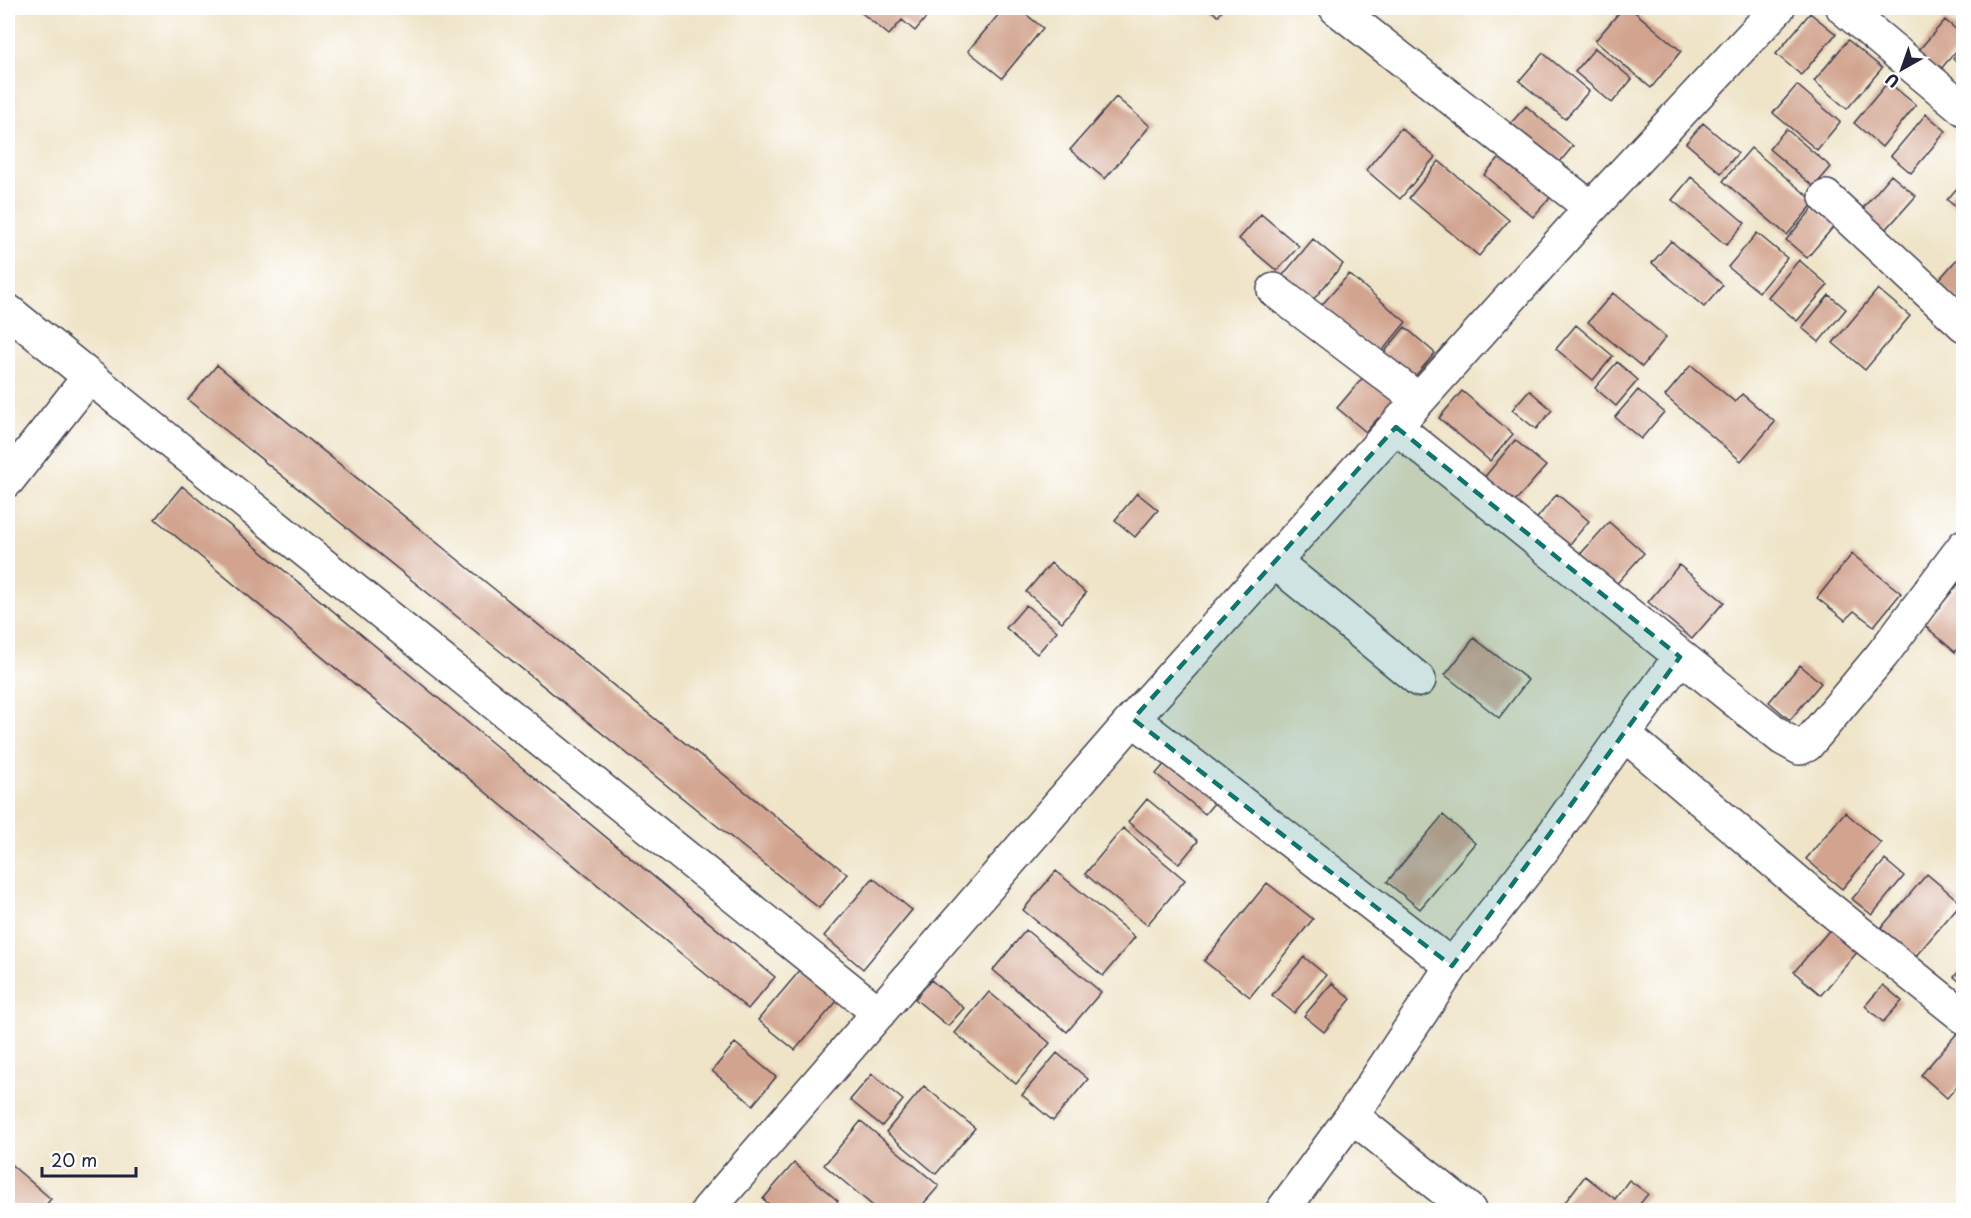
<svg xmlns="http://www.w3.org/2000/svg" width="1971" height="1218" viewBox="0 0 1971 1218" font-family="'Playpen Sans',sans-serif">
  <rect width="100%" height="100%" fill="#fff"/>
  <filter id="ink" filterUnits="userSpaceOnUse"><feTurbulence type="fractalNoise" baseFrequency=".0167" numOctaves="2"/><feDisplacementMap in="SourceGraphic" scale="12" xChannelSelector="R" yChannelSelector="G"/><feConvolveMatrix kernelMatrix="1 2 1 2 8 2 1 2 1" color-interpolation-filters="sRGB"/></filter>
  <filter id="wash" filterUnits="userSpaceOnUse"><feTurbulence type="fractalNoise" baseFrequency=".008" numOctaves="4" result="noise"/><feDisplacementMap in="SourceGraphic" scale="24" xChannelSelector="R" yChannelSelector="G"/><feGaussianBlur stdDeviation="1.35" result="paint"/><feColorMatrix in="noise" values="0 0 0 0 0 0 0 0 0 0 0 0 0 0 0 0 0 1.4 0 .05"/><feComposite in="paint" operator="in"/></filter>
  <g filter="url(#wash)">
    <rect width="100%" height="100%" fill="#efe4c8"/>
    <g id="blocks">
      <!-- building -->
      <path fill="#d2a48f" d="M860,8H934L915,31L902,20L889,35L858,10Z
        M1004,8H1018L1043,28L1002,78L968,51Z
        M1208,8H1225L1218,16Z
        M1623,8H1630L1681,51L1651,88L1595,41Z
        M1810,13L1836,34L1801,75L1776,54Z
        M1945,20L1964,36V42L1933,78L1911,59Z
        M1848,40L1882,68L1847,109L1814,81Z
        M1964,47V68L1953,59Z
        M1595,48L1632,79L1612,103L1575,72Z
        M1543,53L1589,91L1565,119L1519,81Z
        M1888,82L1916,105L1882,147L1854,123Z
        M1797,85L1840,122L1817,150L1773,113Z
        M1116,97L1150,126L1105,179L1070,150Z
        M1526,106L1573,146L1559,163L1511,123Z
        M1926,114L1946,131L1911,173L1891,156Z
        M1703,123L1738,153L1721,173L1686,143Z
        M1401,128L1435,157L1400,199L1366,170Z
        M1786,129L1831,167L1814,187L1769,149Z
        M1751,148L1815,202L1787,235L1723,181Z
        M1506,150L1555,192L1533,217L1484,175Z
        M1439,161L1509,220L1479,256L1409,198Z
        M1891,175L1916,196L1883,233L1853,220Z
        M1691,177L1745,223L1726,245L1672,200Z
        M1964,180V213L1947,200Z
        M1814,207L1835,225L1807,258L1786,240Z
        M1261,214L1299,246L1277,271L1239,239Z
        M1757,233L1787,258L1759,292L1728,267Z
        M1313,239L1343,264L1308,306L1278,281Z
        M1671,241L1723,285L1704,307L1652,263Z
        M1964,251V304L1937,282Z
        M1799,260L1828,285L1797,321L1768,297Z
        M1349,274L1406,322L1378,356L1320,307Z
        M1878,289L1910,316L1865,370L1833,343Z
        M1613,293L1666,337L1642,367L1588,322Z
        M1829,295L1846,309L1819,342L1802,328Z
        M1576,325L1613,356L1593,380L1556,349Z
        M1405,327L1435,353L1412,380L1382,355Z
        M1617,362L1638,380L1616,406L1595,388Z
        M217,365L847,874L819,908L188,400Z
        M1691,365L1735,402L1742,394L1775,422L1741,461L1665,396Z
        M1366,374L1400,403L1384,423L1378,418L1366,432L1337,408Z
        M1529,390L1552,410L1536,429L1512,410Z
        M1638,390L1664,412L1641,439L1615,417Z
        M1462,391L1513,434L1490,461L1439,418Z
        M1515,440L1546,466L1513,504L1483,479Z
        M182,486L775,977L748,1009L155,519Z
        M1137,493L1158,510L1135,537L1115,520Z
        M1557,494L1589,521L1565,550L1533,523Z
        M1609,522L1644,553L1611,590L1576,559Z
        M1852,554L1901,593L1874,626L1854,611L1845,620L1817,598Z
        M1051,563L1086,593L1062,622L1026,592Z
        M1679,565L1724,602L1692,639L1648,602Z
        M1959,583L1964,588V643L1955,652L1924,625Z
        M1026,605L1057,631L1037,654L1006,628Z
        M1474,638L1528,680L1499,718L1445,675Z
        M1800,665L1821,683L1790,720L1769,702Z
        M1172,755L1220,796L1205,814L1156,774Z
        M1147,799L1198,841L1179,864L1128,822Z
        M1845,812L1881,843L1842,889L1806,859Z
        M1443,815L1475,843L1420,909L1387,882Z
        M1123,828L1185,880L1147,925L1085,874Z
        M1885,860L1904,876L1872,915L1852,899Z
        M1056,871L1135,937L1103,976L1023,910Z
        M1927,874L1961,903L1915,957L1881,928Z
        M873,878L912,910L863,969L824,936Z
        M1267,883L1313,919L1250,997L1204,961Z
        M1832,927L1859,950L1821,995L1794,972Z
        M1026,930L1101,992L1067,1032L993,970Z
        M1304,957L1326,975L1294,1013L1272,995Z
        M807,962L843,994L795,1050L758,1020Z
        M1964,966V985L1954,977Z
        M931,980L964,1008L948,1026L915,999Z
        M1332,983L1351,999L1324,1032L1304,1016Z
        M1883,985L1902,1001L1883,1022L1865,1006Z
        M989,992L1050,1043L1016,1084L955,1033Z
        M1959,1031L1964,1036V1078L1947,1098L1921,1075Z
        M735,1043L776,1077L753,1105L712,1071Z
        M1057,1053L1088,1079L1053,1121L1022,1095Z
        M872,1074L903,1100L882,1126L850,1100Z
        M924,1086L975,1128L936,1174L886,1132Z
        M861,1121L939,1186L918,1210H878L824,1165Z
        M8,1162L51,1199L41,1210H8Z
        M794,1163L838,1201L830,1210H777L763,1199Z
        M1585,1176L1615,1199L1629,1180L1648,1194L1635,1210H1559Z"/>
    </g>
  </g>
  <g filter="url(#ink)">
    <use href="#blocks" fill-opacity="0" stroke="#413f50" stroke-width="1.5"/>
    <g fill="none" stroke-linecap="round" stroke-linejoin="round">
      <!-- minor casing -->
      <g stroke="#413f50" stroke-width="36">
        <path id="minor" d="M1336,8L1591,208
          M1843,8L1964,109
          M1826,197L1964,325
          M1274,290L1419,400
          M8,311L879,1013
          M1396,427L1782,738L1800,748L1807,745L1882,655L1964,546
          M8,480L89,377
          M1275,562L1419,680
          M1680,657L1624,734L1821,902L1964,1017
          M1133,719L1452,966
          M1352,1116L1469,1210
          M708,1210L1133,719L1591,208L1778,8
          M1283,1210L1352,1116L1452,966L1543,849L1624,734"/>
      </g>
      <!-- minor -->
      <use href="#minor" stroke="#fff" stroke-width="33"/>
    </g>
  </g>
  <!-- marked area -->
  <path fill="#0f766e" fill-opacity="0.2" stroke="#0f766e" stroke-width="4.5" stroke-dasharray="12 8" stroke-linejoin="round" d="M1396,427L1680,657L1452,966L1133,719Z"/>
  <!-- margin -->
  <rect width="1971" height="1218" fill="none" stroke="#fff" stroke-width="30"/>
  <!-- north arrow -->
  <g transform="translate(1902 69) rotate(220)" stroke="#ffffff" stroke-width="4.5" paint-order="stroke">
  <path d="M0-4.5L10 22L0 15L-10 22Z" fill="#22223b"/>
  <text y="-9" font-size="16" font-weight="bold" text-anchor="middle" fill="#22223b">U</text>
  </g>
  <!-- scale -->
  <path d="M42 1167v9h94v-9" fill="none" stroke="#22223b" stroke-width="3"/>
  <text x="51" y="1167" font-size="18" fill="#22223b" stroke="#ffffff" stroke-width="4.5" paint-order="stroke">20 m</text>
</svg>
